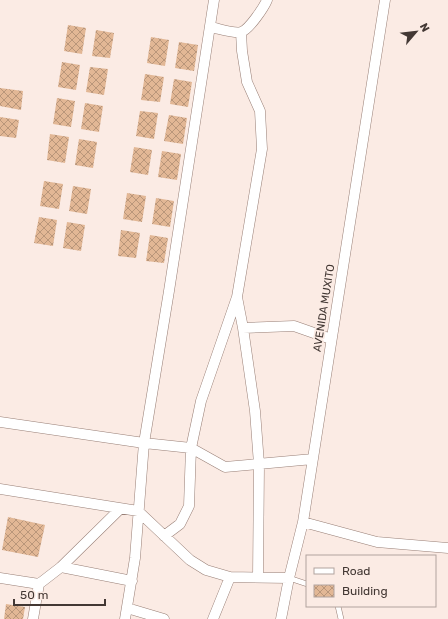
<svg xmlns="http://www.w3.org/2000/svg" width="448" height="619" viewBox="0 0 448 619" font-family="Rubik,sans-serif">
  <defs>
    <pattern id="building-cross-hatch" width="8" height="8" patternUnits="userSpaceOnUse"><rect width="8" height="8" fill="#e2b795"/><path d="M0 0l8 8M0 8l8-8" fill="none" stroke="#b9967a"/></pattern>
  </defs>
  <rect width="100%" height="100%" fill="#fbebe4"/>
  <!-- building -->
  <path fill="url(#building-cross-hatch)" d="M68,25L86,28L82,54L64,51Z
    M96,30L114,33L110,58L92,56Z
    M151,37L169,40L165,66L147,63Z
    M179,42L198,45L194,71L175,68Z
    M62,62L80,65L76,90L58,87Z
    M90,67L108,69L104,95L86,92Z
    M145,74L164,77L160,102L141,100Z
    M174,79L192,82L188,107L170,104Z
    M0,88L23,91L21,110L0,106Z
    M57,98L75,101L71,127L53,124Z
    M85,103L103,106L99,132L81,129Z
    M140,111L158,113L154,139L136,136Z
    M169,115L187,118L183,144L164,141Z
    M0,117L19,120L16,138L0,136Z
    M50,134L69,137L65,163L47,160Z
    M79,139L97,142L93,168L75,165Z
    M134,147L152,150L148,175L130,172Z
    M162,151L181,154L177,180L158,177Z
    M44,181L63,184L59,209L40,206Z
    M73,186L91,189L87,214L69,211Z
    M127,193L146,196L142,222L123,219Z
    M156,198L174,201L170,227L152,224Z
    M39,217L57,220L53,246L34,243Z
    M67,222L85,225L81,251L63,248Z
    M121,230L140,233L136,258L118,256Z
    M150,235L168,238L164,263L146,261Z
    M8,517L45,525L38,557L2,550Z
    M6,604L25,607L23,619H4Z"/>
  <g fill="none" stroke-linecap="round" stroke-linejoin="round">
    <!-- lane casing -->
    <g stroke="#987f76" stroke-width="6">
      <path id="lane" d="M289,578L307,584
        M338,606L341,619"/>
    </g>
    <!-- street casing -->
    <g stroke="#987f76" stroke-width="11">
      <path id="street" d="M210,27C217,28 234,34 241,32C249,30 264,7 267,0
        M241,32L242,51L247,82L260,111L262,149L237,297L243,328L255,411L259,464L258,577
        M243,328L294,326L331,339
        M0,422L144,443L191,448L225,467L313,459
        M0,489L138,511L190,560L206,570L230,577L289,578
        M303,522L377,542L448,548
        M164,536L180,524L189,506L191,448L201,401L237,297
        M61,567L132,581
        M0,578L39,584
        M127,608L164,619
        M33,619L39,584L61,567L120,509
        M125,619L135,558L144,443L169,291L214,0
        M213,619L230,577
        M281,619L289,578L303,522L385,0"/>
    </g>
    <!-- lane -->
    <use href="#lane" stroke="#fff" stroke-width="5"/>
    <!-- street -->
    <use href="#street" stroke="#fff" stroke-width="10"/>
  </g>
  <g text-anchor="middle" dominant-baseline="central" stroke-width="3.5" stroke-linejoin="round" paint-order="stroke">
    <!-- street labels -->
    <g font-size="11" fill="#433834" stroke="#fbebe4">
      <text transform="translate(324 308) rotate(-81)">AVENIDA MUXITO</text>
    </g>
  </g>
  <!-- legend -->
  <rect x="306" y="555" width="130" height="52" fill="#fbebe4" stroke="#b1a39e"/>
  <rect x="314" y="568" width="20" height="6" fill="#ffffff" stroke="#b1a39e"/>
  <text x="342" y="575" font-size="12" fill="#433834">Road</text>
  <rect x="314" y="585" width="20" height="12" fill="url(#building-cross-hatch)" stroke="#b1a39e"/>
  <text x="342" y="595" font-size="12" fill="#433834">Building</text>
  <!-- north arrow -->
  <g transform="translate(416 32) rotate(62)" stroke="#fbebe4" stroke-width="3" paint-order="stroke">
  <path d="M0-3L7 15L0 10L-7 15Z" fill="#433834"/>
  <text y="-6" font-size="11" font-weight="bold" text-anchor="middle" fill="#433834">N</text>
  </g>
  <!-- scale -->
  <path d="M14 599v6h91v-6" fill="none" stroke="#433834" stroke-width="2"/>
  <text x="20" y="599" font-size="12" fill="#433834" stroke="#fbebe4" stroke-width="3" paint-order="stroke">50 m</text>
</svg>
